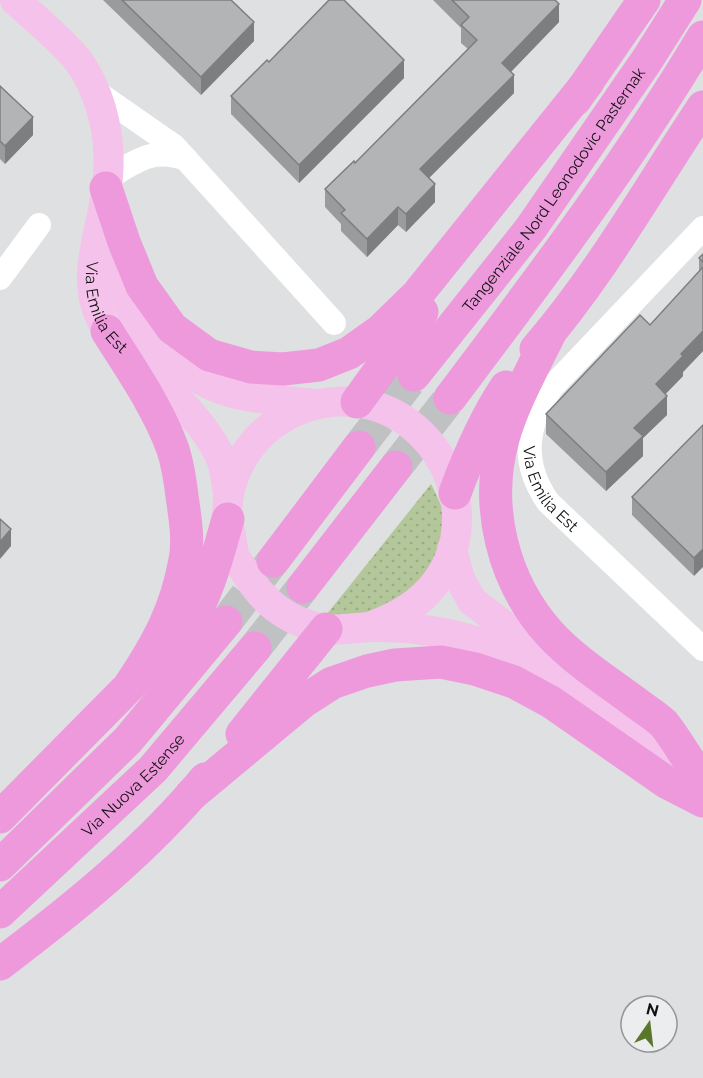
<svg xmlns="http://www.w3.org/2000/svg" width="703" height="1078" viewBox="0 0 703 1078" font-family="Raleway,sans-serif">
  <defs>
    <pattern id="grass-dots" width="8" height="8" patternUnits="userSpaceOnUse" patternTransform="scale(1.5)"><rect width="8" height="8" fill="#b3c79a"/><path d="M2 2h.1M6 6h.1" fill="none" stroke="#99aa84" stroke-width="1.8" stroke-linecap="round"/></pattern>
  </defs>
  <rect width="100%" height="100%" fill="#dee0e1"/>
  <!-- grass -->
  <path fill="url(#grass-dots)" d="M431,484C437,496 443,507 445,520C450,555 416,584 395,608L323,619Z"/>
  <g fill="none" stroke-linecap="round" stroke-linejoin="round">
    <!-- highway-tunnel -->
    <path stroke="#bfc1c2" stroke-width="33" stroke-dasharray="33 16" stroke-linecap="butt" d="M359,447L414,375
      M396,467L450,398
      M226,622L272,562
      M255,648L303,587"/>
    <!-- minor -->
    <g stroke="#fff" stroke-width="24">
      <path d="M95,91L174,146L334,323"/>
      <path d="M108,178C136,161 153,147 186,159"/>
      <path id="s1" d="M703,228L552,387C525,425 521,463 548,502L703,649"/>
      <path d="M0,278L39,225"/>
    </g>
    <!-- major -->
    <g stroke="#f4c2ea" stroke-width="30">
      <path id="s2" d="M15,0C34,18 74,50 85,71C103,102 111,140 108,176C105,229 74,279 107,330C114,342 129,352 139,362C168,390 201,418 219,454C225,466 226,481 228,494"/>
      <path d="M111,227C113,249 115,274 123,294C144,343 189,384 241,395C265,400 290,401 314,404"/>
      <path d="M452,549L460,579L472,601L690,767"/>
      <path d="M372,626C398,616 420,604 437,581C487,511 437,409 353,402C321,399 289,410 265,431C240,453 222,492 229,526C231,535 232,545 234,554C236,560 240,565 244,570C262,602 289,623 326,629C342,631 357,627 373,627C409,626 448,632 482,643C519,655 551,683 582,706"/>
    </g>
    <!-- highway -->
    <g stroke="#ed99dc" stroke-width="33">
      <path d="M575,100L644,0"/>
      <path d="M106,188L124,242L142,286L172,328L209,355L251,367L283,369L319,365L349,353L380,331L417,295L588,82"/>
      <path d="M107,331C130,368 157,406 172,447C178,463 180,480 182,496C185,517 189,540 185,560C176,610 158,643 130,685"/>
      <path d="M551,331C535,364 512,405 503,439C484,507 503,582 550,634C574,660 607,681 635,702C644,709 656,716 664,724C676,739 686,757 697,773"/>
      <path d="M536,349C600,275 649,188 703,107"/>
      <path id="s3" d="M414,375L531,228L647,60L685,0"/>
      <path d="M450,398C538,281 628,163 703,37"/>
      <path d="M357,402L422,312"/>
      <path d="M455,493C469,455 484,420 506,387"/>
      <path d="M273,561L359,447"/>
      <path d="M303,587L396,467"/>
      <path d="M242,734L326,629"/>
      <path d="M191,795L304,701L332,683L367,671L395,665L441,662L475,669L514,682L551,702L666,782L703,801"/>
      <path d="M0,817L186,629C208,595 217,557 228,519"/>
      <path d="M0,865L128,740L226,622"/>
      <path id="s4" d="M0,912L153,769L255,648"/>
      <path d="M0,964C74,908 146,850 205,779"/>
    </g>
  </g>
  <!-- wall -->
  <path fill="#9a9b9d" d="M103,0H231L254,41L201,95Z
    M433,0H555L559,22L511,72L514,93L429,178L435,202L406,232L398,225L367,257L341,231V224L325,207V189L355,163L468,49L461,43V28Z
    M269,62L404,78L299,183L231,114V96Z
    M0,86L33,135L5,164L0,159Z
    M703,254V351L683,372V376L665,394L667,415L643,438V456L606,491L546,434V414L650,325L699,271V258Z
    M703,425L694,576L632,515V497Z"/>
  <!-- shaded-wall -->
  <path fill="#7d7e7f" d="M559,4V22L502,81V63Z
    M254,22V41L201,95V77Z
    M404,60V78L299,183V165Z
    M514,75V93L420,187V169Z
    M33,117V135L5,164V146Z
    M435,184V202L406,232V214Z
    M398,207V225L367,257V239Z
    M703,331V351L683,372V376L656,404V384L681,354Z
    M667,396V415L643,438V456L606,491V472L634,428Z
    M11,529V546L0,559V542Z
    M703,549V567L694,576V558Z"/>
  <!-- building -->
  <path fill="#b3b4b6" stroke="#7d7e7f" stroke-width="1.5" d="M122,0H231L254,22L201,77Z
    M329,0H344L404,60L299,165L231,96L267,60L269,62Z
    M452,0H555L559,4L502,63L514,75L420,169L435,184L406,214L398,207L367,239L341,213L345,210L325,189L354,161L355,163L477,40L461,25L469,17Z
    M0,86L33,117L5,146L0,141Z
    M703,254V262L699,258Z
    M703,267V331L681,354L683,356L656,384L667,396L634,428L643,436L606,472L546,414L640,315L650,325Z
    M703,425V549L694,558L632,497Z
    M0,519L11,529L0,542Z"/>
  <g text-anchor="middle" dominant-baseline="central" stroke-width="4.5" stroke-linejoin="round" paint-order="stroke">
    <!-- street labels -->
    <g font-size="16" fill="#111112" stroke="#ebedee">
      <text stroke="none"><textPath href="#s3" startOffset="232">Tangenziale Nord Leonodovic Pasternak</textPath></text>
      <text stroke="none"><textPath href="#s2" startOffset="345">Via Emilia Est</textPath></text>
      <text stroke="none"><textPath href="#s1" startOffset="332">Via Emilia Est</textPath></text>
      <text stroke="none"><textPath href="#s4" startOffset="184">Via Nuova Estense</textPath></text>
    </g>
  </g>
  <!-- north arrow -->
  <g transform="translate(649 1024) rotate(14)"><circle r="28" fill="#ebedee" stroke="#949596" stroke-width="1.5"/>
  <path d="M0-4.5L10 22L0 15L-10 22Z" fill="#5a762b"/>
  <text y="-9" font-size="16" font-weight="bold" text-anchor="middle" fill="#111112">N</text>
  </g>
</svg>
